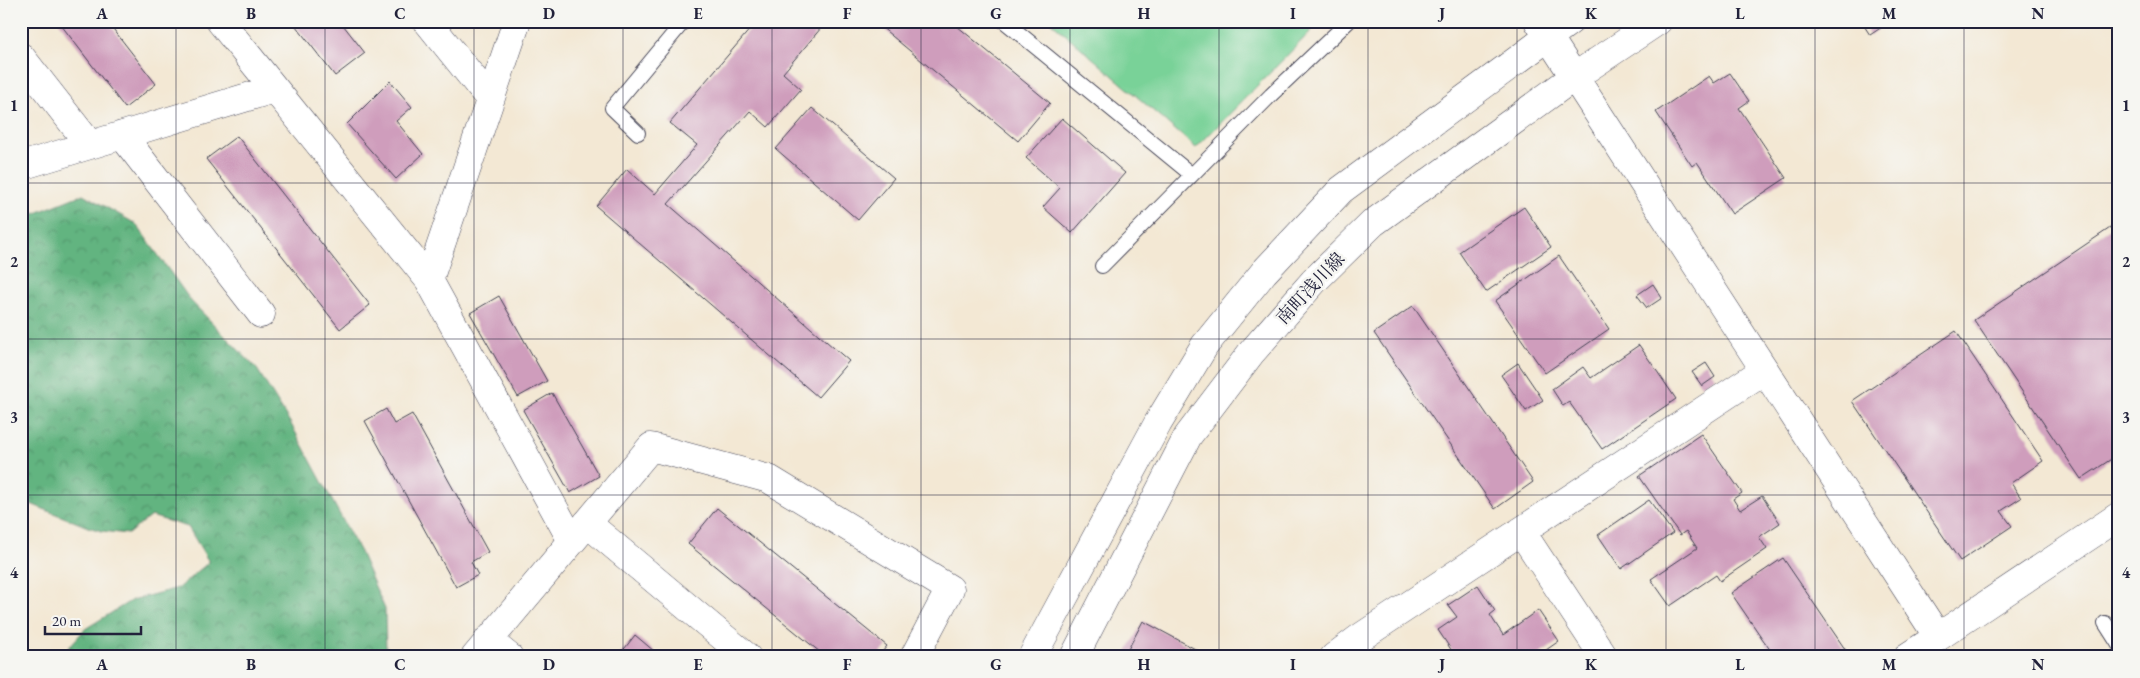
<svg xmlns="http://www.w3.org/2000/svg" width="2140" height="678" viewBox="0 0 2140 678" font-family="'EB Garamond','Noto Serif JP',serif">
  <defs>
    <pattern id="forest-crowns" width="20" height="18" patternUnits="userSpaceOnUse" patternTransform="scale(1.25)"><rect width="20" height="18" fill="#62b480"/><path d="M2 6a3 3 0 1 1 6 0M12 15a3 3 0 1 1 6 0" fill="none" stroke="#50926a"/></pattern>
  </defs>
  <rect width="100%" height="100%" fill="#f6f6f2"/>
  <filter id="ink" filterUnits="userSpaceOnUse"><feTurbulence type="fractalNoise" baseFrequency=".02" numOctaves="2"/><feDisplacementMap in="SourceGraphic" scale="10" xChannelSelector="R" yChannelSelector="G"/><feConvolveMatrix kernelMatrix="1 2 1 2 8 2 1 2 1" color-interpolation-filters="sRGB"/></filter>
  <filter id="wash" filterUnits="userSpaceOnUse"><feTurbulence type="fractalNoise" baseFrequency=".0096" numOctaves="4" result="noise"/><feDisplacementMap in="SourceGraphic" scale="20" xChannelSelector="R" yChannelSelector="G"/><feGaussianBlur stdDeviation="1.12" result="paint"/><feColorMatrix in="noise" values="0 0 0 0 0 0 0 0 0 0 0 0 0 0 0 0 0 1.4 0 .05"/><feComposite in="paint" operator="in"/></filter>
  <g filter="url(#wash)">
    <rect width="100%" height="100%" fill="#f3e8d4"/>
    <!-- forest -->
    <path fill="url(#forest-crowns)" stroke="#426b5e" d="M83,194L136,224L191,301L257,369L291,424L360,552L385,609L386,651L384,657H60L85,629L132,600L178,588L209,562L188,527L151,516L128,534L102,531L88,527L21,500V219Z"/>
    <!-- garden -->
    <path fill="#79d298" stroke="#4e7a6a" d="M1050,21H1321L1196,148Z"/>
    <g id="blocks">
      <!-- building -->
      <path fill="#cf9dbc" d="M58,21H107L156,84L125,108Z
        M292,21H340L365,53L335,76Z
        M757,21H827L783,73L801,89L768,127L750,111L668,204L849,361L818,397L596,206L627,169L655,194L697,145L670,123Z
        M874,21H951L1050,103L1018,141Z
        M1861,21H1891L1870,35Z
        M1730,73L1749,101L1739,108L1786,178L1732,214L1697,162L1692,166L1656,112L1709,76L1714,83Z
        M390,81L412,107L396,121L423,154L396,179L347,124Z
        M812,108L894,178L858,220L776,149Z
        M1062,118L1125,173L1072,233L1043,207L1060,188L1026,158Z
        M237,136L370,305L340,329L206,159Z
        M1524,207L1551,247L1486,292L1459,252Z
        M2119,222V454L2081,479L1974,320Z
        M1559,256L1609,329L1545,373L1495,301Z
        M1653,284L1662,298L1647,308L1637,295Z
        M499,296L547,381L518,397L470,313Z
        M1413,306L1533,482L1495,509L1374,333Z
        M1956,331L2043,461L2011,483L2021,498L2001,511L2012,526L1960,561L1852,401Z
        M1639,345L1676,399L1602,449L1569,402L1563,406L1552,389L1583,367L1591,378Z
        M1518,363L1543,400L1526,411L1501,375Z
        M1706,363L1715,377L1702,386L1692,372Z
        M552,393L599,476L570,493L523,410Z
        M386,409L394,424L412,414L488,552L471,562L478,575L456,587L365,421Z
        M1701,434L1742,493L1733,499L1740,510L1762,496L1780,523L1759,537L1767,549L1720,581L1716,575L1670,606L1651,579L1697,548L1686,531L1680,535L1639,476Z
        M1649,500L1673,533L1621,569L1598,535Z
        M717,508L887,646L878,657H826L688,544Z
        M1783,558L1847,652L1841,657H1775L1731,593Z
        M1478,585L1495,611L1490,615L1503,635L1538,610L1559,641L1536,657H1456L1438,630L1457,617L1448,605Z
        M1143,621L1210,657H1124Z
        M635,635L661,657H618Z"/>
    </g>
  </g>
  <g filter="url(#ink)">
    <use href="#blocks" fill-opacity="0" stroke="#414052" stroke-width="1"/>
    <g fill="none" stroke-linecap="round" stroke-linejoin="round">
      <!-- service casing -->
      <g stroke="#414052" stroke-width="16">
        <path id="service" d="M1004,21L1192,175
          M638,133L612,108L684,21
          M1102,266L1271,95L1349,21
          M2105,623L2119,645"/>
      </g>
      <!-- minor casing -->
      <g stroke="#414052" stroke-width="29">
        <path id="minor" d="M220,21L429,280
          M427,21L489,98
          M517,21L429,280L572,541
          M21,57L90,145
          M122,135L261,314
          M21,166L274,89
          M587,523L747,657
          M1521,531L1604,657
          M488,640L509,657
          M475,657L651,447L769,479L950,589L914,657
          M1334,657L1358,639L1763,371
          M1907,657L1938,637"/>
      </g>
      <!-- tertiary casing -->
      <g stroke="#414052" stroke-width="29">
        <path id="tertiary" d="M1538,21L1938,637L2119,516
          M1032,657L1158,423L1205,345L1264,272L1341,190L1570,21
          M1074,657L1188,436L1251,353L1314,281L1373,223L1574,77L1658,21"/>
      </g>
      <!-- service -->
      <use href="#service" stroke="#fff" stroke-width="14"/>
      <!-- minor -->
      <use href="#minor" stroke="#fff" stroke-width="28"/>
      <!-- tertiary -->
      <use href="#tertiary" stroke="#fff" stroke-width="28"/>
    </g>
  </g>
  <!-- grid -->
  <path fill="none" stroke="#22223b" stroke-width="1" stroke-opacity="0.55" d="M176,21V657M325,21V657M474,21V657M623,21V657M772,21V657M921,21V657M1070,21V657M1219,21V657M1368,21V657M1517,21V657M1666,21V657M1815,21V657M1964,21V657M21,183H2119M21,339H2119M21,495H2119"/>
  <g text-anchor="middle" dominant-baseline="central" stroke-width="5" stroke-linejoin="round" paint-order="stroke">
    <!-- street labels -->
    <g font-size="18" fill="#22223b" stroke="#f6f6f2">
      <text transform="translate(1310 288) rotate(-47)">南町浅川線</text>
    </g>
  </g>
  <!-- margin -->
  <rect width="2140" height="678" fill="none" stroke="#f6f6f2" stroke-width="55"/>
  <!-- scale -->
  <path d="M45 626v8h96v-8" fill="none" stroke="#22223b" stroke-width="2.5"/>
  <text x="52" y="626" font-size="15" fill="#22223b" stroke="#f6f6f2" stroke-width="4" paint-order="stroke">20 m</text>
  <rect x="28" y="28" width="2084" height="622" fill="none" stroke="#22223b" stroke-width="2"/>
  <g font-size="16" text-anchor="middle" font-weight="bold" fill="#22223b">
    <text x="102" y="19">A</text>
    <text x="251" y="19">B</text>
    <text x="400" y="19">C</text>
    <text x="549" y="19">D</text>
    <text x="698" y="19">E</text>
    <text x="847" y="19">F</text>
    <text x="996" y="19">G</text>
    <text x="1144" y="19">H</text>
    <text x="1293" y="19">I</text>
    <text x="1442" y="19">J</text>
    <text x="1591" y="19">K</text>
    <text x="1740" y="19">L</text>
    <text x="1889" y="19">M</text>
    <text x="2038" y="19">N</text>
    <text x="14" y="111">1</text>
    <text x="2126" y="111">1</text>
    <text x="14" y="267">2</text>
    <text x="2126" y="267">2</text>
    <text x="14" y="423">3</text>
    <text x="2126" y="423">3</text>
    <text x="14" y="578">4</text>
    <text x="2126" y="578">4</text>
    <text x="102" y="670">A</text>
    <text x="251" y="670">B</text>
    <text x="400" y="670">C</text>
    <text x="549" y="670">D</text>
    <text x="698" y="670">E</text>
    <text x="847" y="670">F</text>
    <text x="996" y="670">G</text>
    <text x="1144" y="670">H</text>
    <text x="1293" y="670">I</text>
    <text x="1442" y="670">J</text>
    <text x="1591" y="670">K</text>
    <text x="1740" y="670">L</text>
    <text x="1889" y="670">M</text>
    <text x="2038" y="670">N</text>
  </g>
</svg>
